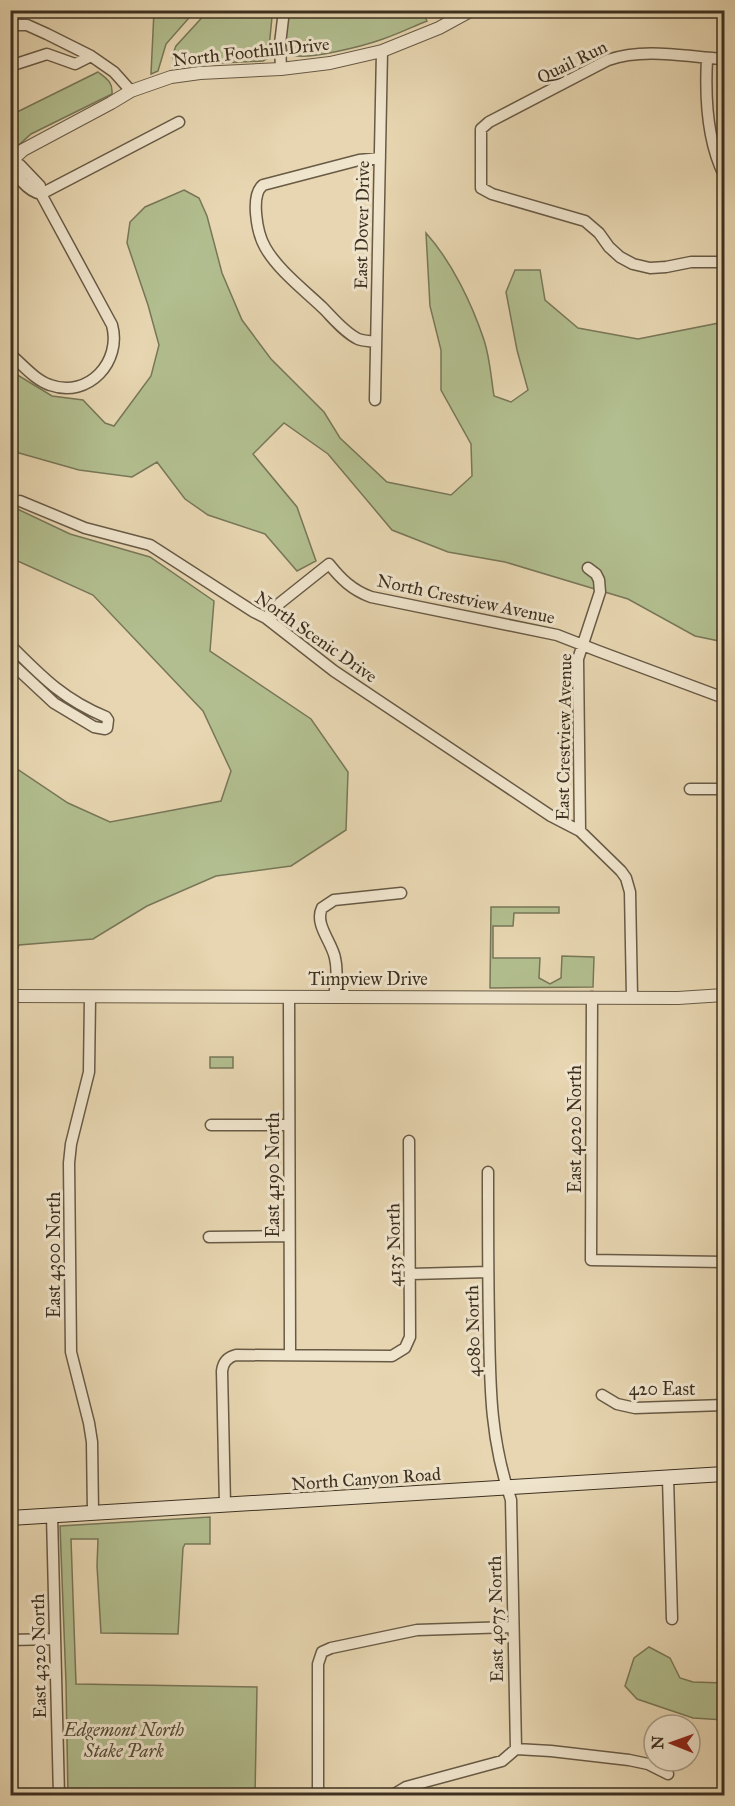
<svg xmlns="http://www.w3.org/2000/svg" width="735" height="1806" viewBox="0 0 735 1806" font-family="'IM FELL Great Primer',serif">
  <rect width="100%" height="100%" fill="#e7d6b1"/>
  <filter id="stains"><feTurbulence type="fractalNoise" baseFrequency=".00333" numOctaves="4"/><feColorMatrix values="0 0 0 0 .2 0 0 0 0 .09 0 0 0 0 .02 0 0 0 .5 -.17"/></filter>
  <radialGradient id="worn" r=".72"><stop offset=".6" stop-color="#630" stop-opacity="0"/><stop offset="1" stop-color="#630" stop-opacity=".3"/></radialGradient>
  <!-- green -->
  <path fill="#b2be8f" stroke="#787758" stroke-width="1.5" d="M154,11H195L166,44L158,71L151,74Z
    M208,11L269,12L272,17L268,58L263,61L200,64L176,67L172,56L176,46Z
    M289,11H422L427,21C412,27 398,34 383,39C369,44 296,65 288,52C281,40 287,23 289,11Z
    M98,72C107,79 113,82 112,94L31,134L11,152V115Z
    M184,190L199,198L207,216L222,273L242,320L271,359L324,412L340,438L387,482L451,495L472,476L471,444L441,390V350L430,306L426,233C452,262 472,304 484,340C490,358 491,378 494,396L511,402L528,390L517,350L506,292L515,270H540L545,300L578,328L638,339L724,322V642L695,636L628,599L505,562L448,552L392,530L328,454L284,423L253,454L297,507L316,561L297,571L265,534L208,515L185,499L157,462L132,477L79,470L12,451L11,475V382L16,374L52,396L83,400L105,423L114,426L151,376L159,345L148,305L127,243L130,222L145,207Z
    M11,506L70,534L150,557L214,601L210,651L311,719L348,772L346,830L291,866L216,876L147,906L93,939L19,945L11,967V765L68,803L110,822L221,801L231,771L203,711L93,595L11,558Z
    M491,907H559V913H514L513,926H493V958H540L539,978L550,984L561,978L562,956L594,957L593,987L490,988Z
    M210,1057H233V1068H210Z
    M210,1517V1544H185L183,1548L178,1634L101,1633L97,1566L98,1539H71L76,1684L257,1687L255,1795H68L66,1683L60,1526Z
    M649,1647L670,1658L680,1678L693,1682L724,1683V1720L693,1718L637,1699L625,1686L634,1658Z"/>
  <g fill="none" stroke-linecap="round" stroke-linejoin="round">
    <!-- minor casing -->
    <g stroke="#685a45" stroke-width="13">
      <path id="minor" d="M10,25H27L47,34L91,56L114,72L131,91
        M707,59C705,96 707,141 724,175
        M724,59C687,57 645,47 608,60L489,122L481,129V188L492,194L585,221L599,233L609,247L620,257L633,264L650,268L666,267L691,262H724
        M10,66L47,54L75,64L91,56
        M281,69L280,44L284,10
        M10,163L20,165L40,186L41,194L112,325C122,361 89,399 50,385C35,380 23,365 10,354
        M10,163C16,176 27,191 41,194
        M41,194L179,122
        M376,342C370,341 363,341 358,339C344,332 333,318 323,308C304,290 277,269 265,247C257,233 250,195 263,185L359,160L380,158
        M375,400L382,51
        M20,501L85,528L150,545L254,612L266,618L334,671L551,816L580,831L621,871L626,878L630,892L632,997
        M266,618L280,603L329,564C341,579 352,590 371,597L557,635L598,651L724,698
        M10,645C42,677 64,700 106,717L108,720L107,728L105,729L94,727L54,703L10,662
        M690,789H724
        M580,831L578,659L600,592L599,580L596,574L588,568
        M90,997L89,1072L71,1144L69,1163L71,1352L89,1423L92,1442L93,1513
        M289,997L290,1354
        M334,997C336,983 338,971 335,958C332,942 314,924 322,908L334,900L401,893
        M592,997L591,1260L724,1262
        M211,1125H289
        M488,1172C488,1222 488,1273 489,1323C490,1386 490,1439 511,1500L516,1749
        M209,1237L289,1236
        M411,1274L488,1272
        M602,1395L617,1404L635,1408L724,1405
        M668,1478L672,1619
        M225,1505L222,1371C223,1362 228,1357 236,1355L392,1356L405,1348L410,1337L409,1141
        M52,1515L59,1796
        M10,1640L55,1639
        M318,1796V1664L322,1652L331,1648L417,1630L513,1627
        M391,1796L406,1787L502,1761L516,1749L551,1751L629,1760L648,1764L668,1774"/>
    </g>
    <!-- tertiary casing -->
    <g stroke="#685a45" stroke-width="14">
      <path id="tertiary" d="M10,162L23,150L111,103L131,91L171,77L200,73L281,69L330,63L382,51L439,28L472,10
        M10,996L678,998L724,995"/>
    </g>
    <!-- secondary casing -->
    <g stroke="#3d3021" stroke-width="16">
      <path id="secondary" d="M10,1518L724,1474"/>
    </g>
    <!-- minor -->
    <use href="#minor" stroke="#efe4cc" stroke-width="10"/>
    <!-- tertiary -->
    <use href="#tertiary" stroke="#efe4cc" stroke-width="12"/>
    <!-- secondary -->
    <use href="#secondary" stroke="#efe4cc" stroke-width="14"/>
  </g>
  <g text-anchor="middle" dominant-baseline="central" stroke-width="6" stroke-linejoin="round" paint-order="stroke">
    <!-- street labels -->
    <g font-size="18" fill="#3d3021" stroke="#efe4cc">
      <text transform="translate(251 52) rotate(-6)">North Foothill Drive</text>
      <text transform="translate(572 62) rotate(-26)">Quail Run</text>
      <text transform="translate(362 225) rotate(-89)">East Dover Drive</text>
      <text transform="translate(466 599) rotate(12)">North Crestview Avenue</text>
      <text transform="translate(316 637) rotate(35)">North Scenic Drive</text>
      <text transform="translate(564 737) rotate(-89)">East Crestview Avenue</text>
      <text x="368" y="979">Timpview Drive</text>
      <text transform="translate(575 1129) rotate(-90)">East 4020 North</text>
      <text transform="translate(273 1175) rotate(-90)">East 4190 North</text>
      <text transform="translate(394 1245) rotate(-91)">4135 North</text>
      <text transform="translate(54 1255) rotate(-90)">East 4300 North</text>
      <text transform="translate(473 1331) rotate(-91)">4080 North</text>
      <text x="662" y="1389">420 East</text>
      <text transform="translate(366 1479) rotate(-4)">North Canyon Road</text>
      <text transform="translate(496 1619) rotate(-91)">East 4075 North</text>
      <text transform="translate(39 1656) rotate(-91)">East 4320 North</text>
    </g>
    <!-- park labels -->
    <g font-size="18" font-style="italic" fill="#544c37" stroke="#efe4cc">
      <text x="124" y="1730">Edgemont North<tspan x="124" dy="21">Stake Park</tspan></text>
    </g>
  </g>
  <!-- margin -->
  <rect width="735" height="1806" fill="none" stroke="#e7d6b1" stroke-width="36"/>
  <rect x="12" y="12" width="711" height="1782" fill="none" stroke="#3d3021" stroke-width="3"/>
  <rect x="18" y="18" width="699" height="1770" fill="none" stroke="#3d3021" stroke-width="1.5"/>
  <!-- north arrow -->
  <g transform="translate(672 1743) rotate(271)"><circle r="28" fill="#efe4cc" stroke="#a89c88" stroke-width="1.5"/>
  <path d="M0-4.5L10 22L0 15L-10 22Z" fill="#8f2418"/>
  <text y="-9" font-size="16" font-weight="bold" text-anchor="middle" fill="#3d3021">N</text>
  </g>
  <rect width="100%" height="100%" filter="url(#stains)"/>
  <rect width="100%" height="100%" fill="url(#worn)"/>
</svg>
